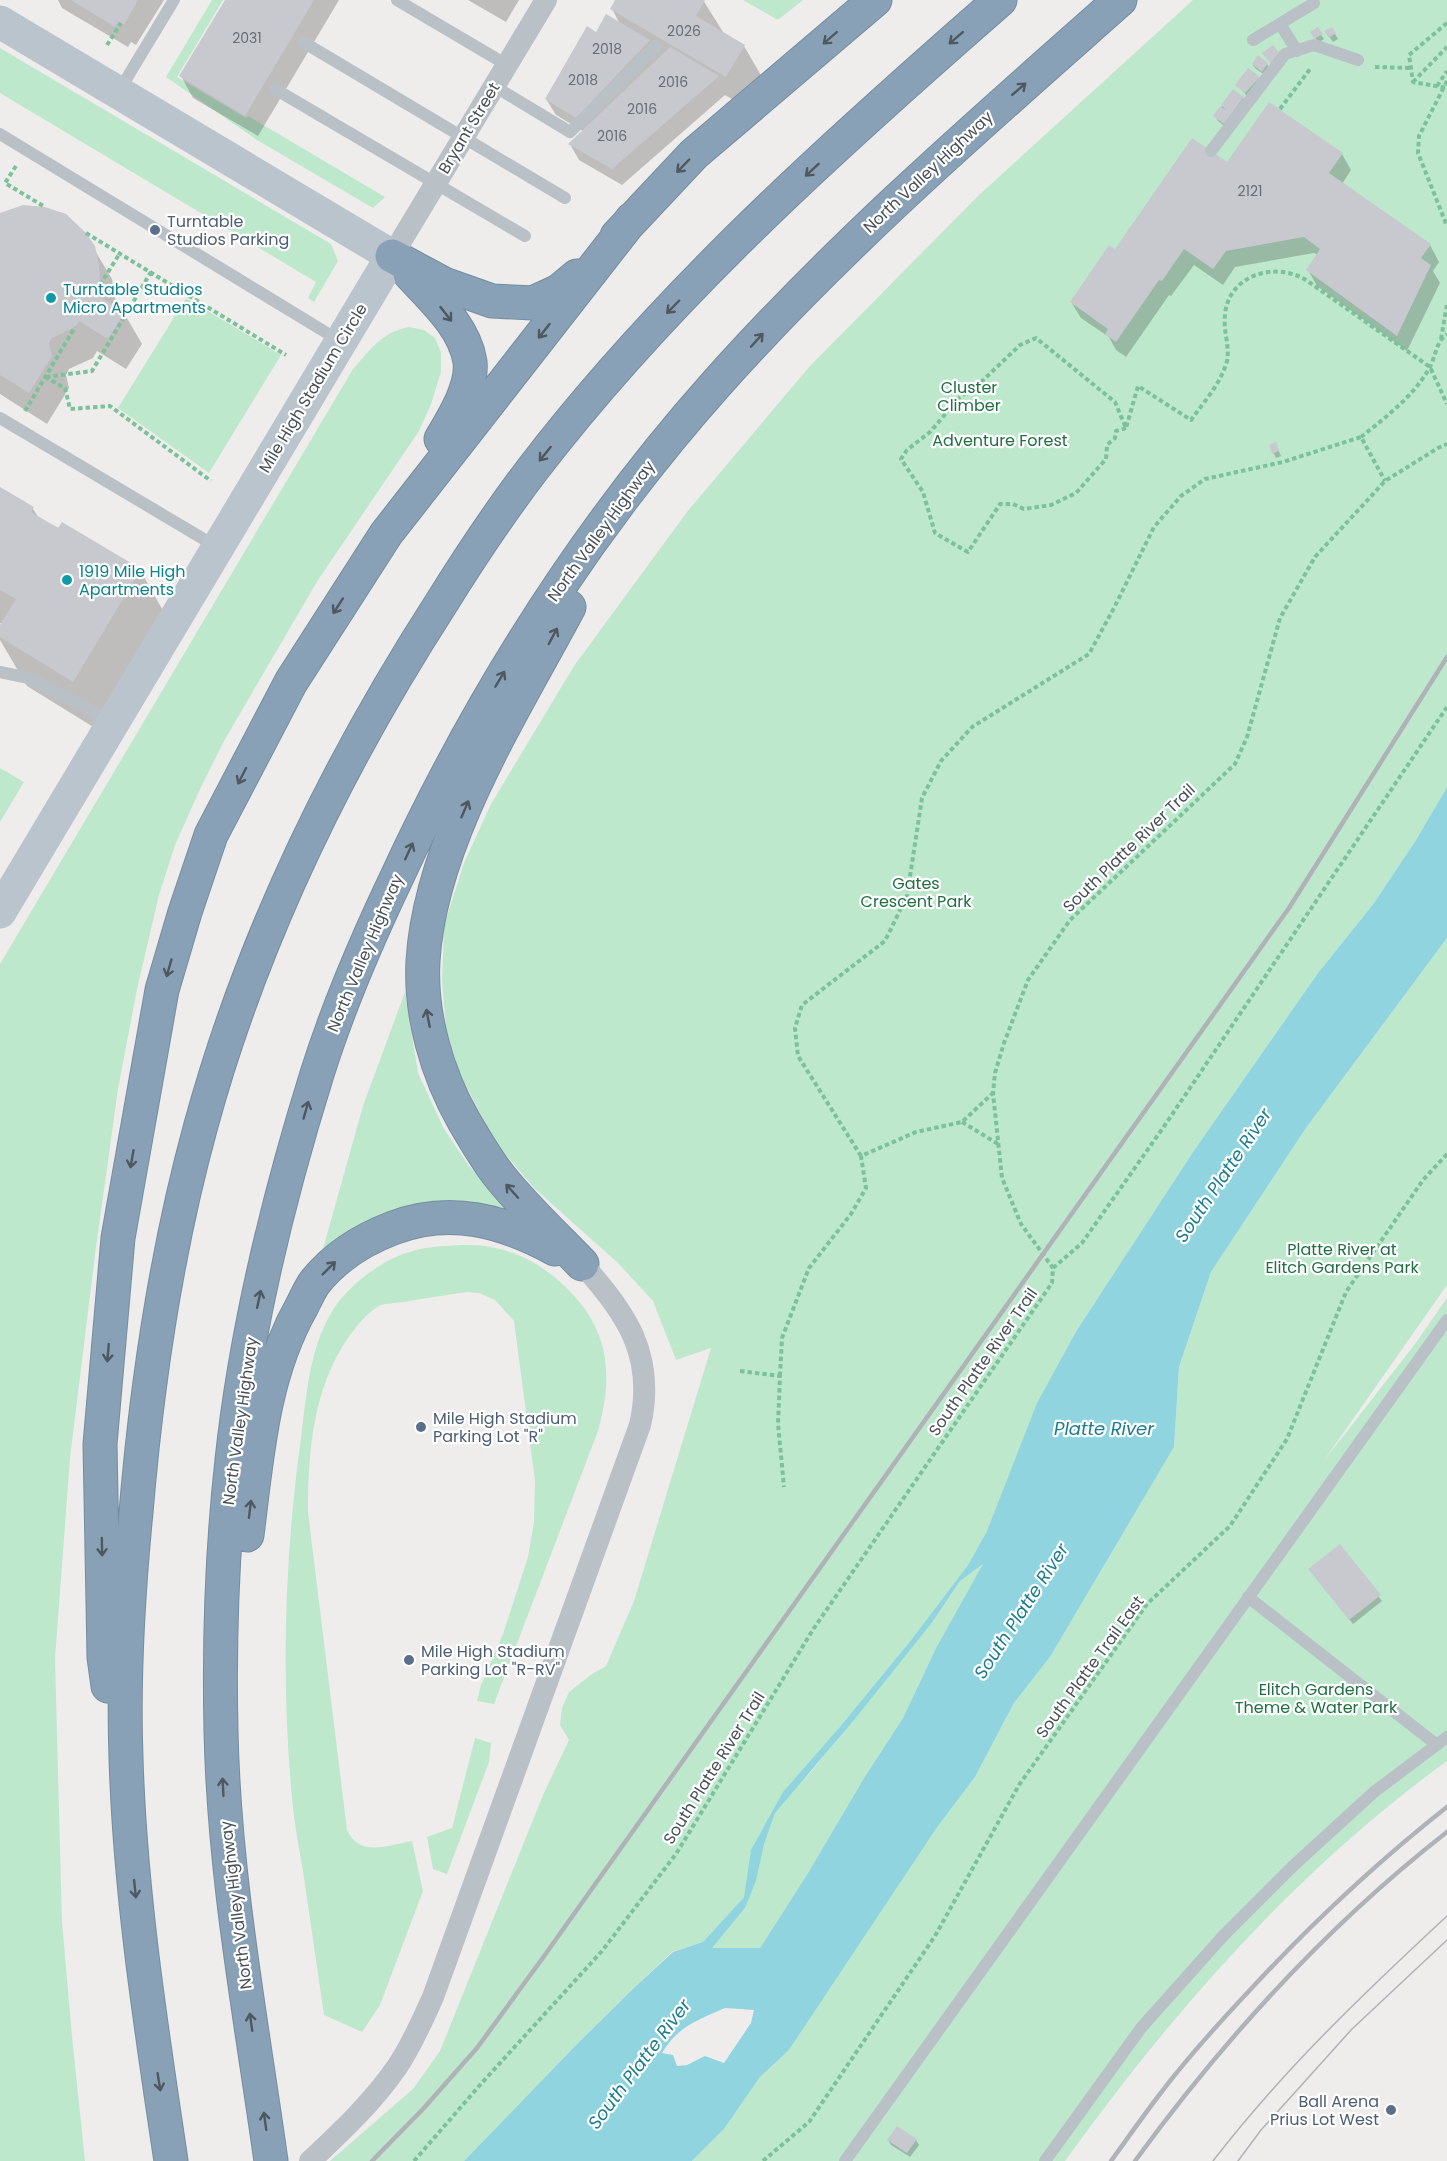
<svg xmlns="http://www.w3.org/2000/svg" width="1447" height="2161" viewBox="0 0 1447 2161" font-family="Poppins,sans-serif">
  <rect width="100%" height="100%" fill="#efecec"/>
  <!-- green -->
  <path fill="#bee8cc" d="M212,0H223L177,77L246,118L248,116L385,197L373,208L257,140L166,77Z
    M743,0H803L778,20Z
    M1193,0H1447V787L1416,840L1374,903L1318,973L1193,1152L1077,1330L987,1531L968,1565L911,1640L839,1728L805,1779L931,1624L960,1581L984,1563L936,1648L903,1718L864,1778L808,1873L760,1948H711L745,1908L744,1897L703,1942L672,1952L636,1986L578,2043L464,2161H330L413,2089L440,2051L543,1795L569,1740L560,1725L562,1708L569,1692L592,1674L606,1666L634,1601L711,1348L676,1360L653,1301L618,1263L534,1188L495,1142L459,1072L446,1028L442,981L444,926L464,863L491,804L574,666L687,512L809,367L978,196Z
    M0,48L331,244L338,261L314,302L308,298L316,282L0,93Z
    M186,298L281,355L209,473L118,408Z
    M409,327L424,330L435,338L441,352V372L431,404L419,431L318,580L224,741L201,787L175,845L159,895L137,989L118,1089L96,1247L70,1458L55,1659L62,1922L72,2036L85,2161H0V964L353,369C371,349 382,332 409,327Z
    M0,768L24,782L0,822Z
    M1447,938V1285L1323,1462L1415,1344L1447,1298V1761C1297,1870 1173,2011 1065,2161H692L724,2129L760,2077L789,2050L938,1826L975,1777L1014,1703L1050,1657L1174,1447L1179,1367L1211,1272L1306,1128Z
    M405,992L418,1073L444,1129L469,1166L496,1193L535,1225L485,1209L319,1263L363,1106Z
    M463,1245C472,1245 481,1245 490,1247C516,1251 540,1264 559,1281C608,1324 615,1370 598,1431L494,1704L477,1701L481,1685L503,1634L528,1557L534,1522L535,1481L514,1321L495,1300L479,1293L467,1292C446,1295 425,1298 404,1302C397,1303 388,1303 381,1305C372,1309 363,1319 357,1326C314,1378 308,1447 308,1512L347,1830C360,1858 388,1845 412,1841L423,1891L380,2005L362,2032L324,2015C317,1967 310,1919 303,1871C298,1843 293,1815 291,1786C281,1670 285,1554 301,1438C307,1391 310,1340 339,1301C356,1280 387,1257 413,1251C429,1246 446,1246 463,1245Z
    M475,1738L491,1743L489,1762L447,1874L433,1869L427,1837L452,1828Z"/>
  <!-- water -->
  <path fill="#90d4e0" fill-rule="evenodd" d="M1447,787V938L1306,1128L1211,1272L1179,1367L1174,1447L1050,1657L1014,1703L975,1777L938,1826L789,2050L760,2077L724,2129L692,2161H464L578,2043L636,1986L673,1952L703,1942L744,1897L751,1850L783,1792L839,1728L911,1640L968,1565L987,1531L1037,1403L1077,1330L1193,1152L1318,973L1374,903L1416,840ZM983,1564L936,1648L903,1718L864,1778L808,1873L760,1948H712L745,1908L756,1881L764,1844L775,1813L854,1720L931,1624L960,1581ZM725,2008L754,2010L751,2023L724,2063L705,2056L687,2065L677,2066L673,2055L662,2053C678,2026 698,2020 725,2008Z"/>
  <!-- shadow -->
  <path fill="#0003" d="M58,0H164L136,45L131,42L128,47L62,8Z
    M226,0H339L258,136L193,98L181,76Z
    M468,0H519L506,22Z
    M617,0H703L723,32L744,46L762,77L745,107L725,95L622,185L579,160L570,144L583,131L556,115L546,99L596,34L620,24L612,9Z
    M1317,29L1324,39L1318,43L1312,32Z
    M1332,29L1338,39L1333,42L1326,32Z
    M1267,64L1270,69L1265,75L1256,69L1253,65Z
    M1249,70L1259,78L1248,97L1237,85Z
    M1233,91L1243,98L1246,103L1227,128L1218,121L1215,116Z
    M1342,154L1351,170L1342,184L1430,245L1439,262L1433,271L1440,283L1407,351L1317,286L1308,270L1318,255L1314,253L1235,267L1223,285L1194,265L1171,296L1169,295L1126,357L1116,350L1109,337L1081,318L1071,302L1116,251L1227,164Z
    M0,215L85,234L112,279L117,309L124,313L142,344L126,369L97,351L93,358L69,369L66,375L69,388L47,424L0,394Z
    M1270,446L1278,449L1281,456L1276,458Z
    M0,488L33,509L39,518L140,570L170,623L103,733L27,686L0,640V628L2,624L0,623Z
    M1339,1546L1382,1601L1353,1624L1313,1574Z
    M888,2140H916L919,2145L910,2157L891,2145Z"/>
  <!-- building -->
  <path fill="#c7c9ce" d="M71,0H138L124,25L118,21L115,27Z
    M225,0H314L245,116L179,76Z
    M615,0H705L696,16L745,45L726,77L610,9Z
    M606,14L650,40L576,118L545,99L587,26L596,32Z
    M1318,27L1323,34L1314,39L1310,32Z
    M1332,27L1336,33L1329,38L1324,31Z
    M1273,45L1281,55L1270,63L1262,53Z
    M670,47L719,76L612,169L568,144Z
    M1258,55L1268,63L1262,72L1252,64Z
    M1248,68L1260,77L1245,93L1235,85Z
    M1233,89L1244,97L1224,124L1213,116L1220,106L1227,111L1221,105Z
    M1269,102L1343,153L1329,173L1431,244L1421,258L1431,265L1397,336L1306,270L1320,249L1304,237L1226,251L1213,269L1184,249L1162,281L1159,280L1116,342L1105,334L1108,329L1070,302L1109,245L1115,249L1192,138L1227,162Z
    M23,205L45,207L66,214L86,233L95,246L99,265L100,285L95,294L125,312L108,339L79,321L75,327L52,338L49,343L52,356L29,393L0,375V213Z
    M1276,442L1279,451L1272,454L1269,445Z
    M0,487L34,507L31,512L58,528L62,522L141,569L73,682L0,637V625L16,599L0,590Z
    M1340,1544L1381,1595L1349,1620L1308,1569Z
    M897,2126L917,2139L907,2153L887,2140Z"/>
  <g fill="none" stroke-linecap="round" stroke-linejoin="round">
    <!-- highway casing -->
    <g stroke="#748da1" stroke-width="35">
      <path id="highway" d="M617,236L694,154L875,0
        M392,256L444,284L492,301L533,303L559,291L577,276
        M410,274C432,298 465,327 470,362C473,387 453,419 441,439
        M569,607C513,712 430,841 423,961C420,1015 437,1074 464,1121C475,1140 487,1161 501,1178C526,1209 555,1236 582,1264
        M247,1535C257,1457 262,1376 302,1306C306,1298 310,1289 315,1282C335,1257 364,1239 393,1228C451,1206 503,1221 555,1249
        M108,1686L104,1657L100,1444L118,1238L162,990L185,912L211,835L291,682L386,534L632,219
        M171,2161C151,2027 130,1893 126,1758C123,1676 128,1594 136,1512C147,1381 166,1252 201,1125C252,939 338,763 442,602C470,557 500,512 532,470C665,296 836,143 1000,0
        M271,2161C251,2018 224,1876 221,1731C219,1641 222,1550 232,1460C246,1329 278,1199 317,1074C338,1007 366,942 396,879C479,699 585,531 717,383C841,244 981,123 1120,0"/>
    </g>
    <!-- path -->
    <path stroke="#7bc29b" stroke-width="4" stroke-dasharray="4.5 3" stroke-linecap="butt" d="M1447,23L1409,55L1413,82L1447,88
      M107,45L121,23
      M1375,67L1411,68
      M1447,81L1419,136L1418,153L1447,226
      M1413,82L1447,47
      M1437,86L1447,71
      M1280,109L1310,69
      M16,166L5,183L45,207
      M86,233L286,355
      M100,285L120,253
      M1441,339L1447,304
      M45,377L65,388L70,409L110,406L211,481
      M46,377L92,371L151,272
      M25,411L75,327
      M1126,428L1116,431L1115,438L1107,445L1106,459L1076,493L1051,505L1024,509L1013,504H1000L968,552L935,533L923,492L901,459L907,450L930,432L959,398L979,384L1020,345L1036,338L1115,402L1126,428L1138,386L1191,420C1204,402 1221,383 1227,361C1230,347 1223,330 1225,315C1228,275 1275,261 1306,280L1430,367L1447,404
      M1361,437C1386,417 1414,396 1430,367C1436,355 1436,342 1447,334
      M962,1122L998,1144
      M861,1156L798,1056L795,1028L802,1005L885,941L907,896L922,798L941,761L972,727L1089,654L1115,606L1154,527L1181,496L1205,479L1283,462L1361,437L1385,481
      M1053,1268L1082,1243L1165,1125L1447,707
      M740,1371L780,1376L778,1424L784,1487
      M780,1376L782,1338L809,1268L851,1214L866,1188L861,1156L916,1132L962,1122L993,1093
      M414,2161L480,2085L602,1951L676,1854L814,1628L1052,1283L1053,1268L1021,1224L1002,1178L993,1093L995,1073L1004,1043L1028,980L1070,920L1235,764L1247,737L1280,618L1315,557L1385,481L1438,448L1447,444
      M763,2161L809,2122L935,1936L1019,1785L1147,1604L1230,1526L1287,1439L1346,1292L1423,1180L1447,1154"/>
    <!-- lane -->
    <path stroke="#b9c1c7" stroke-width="12" d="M397,0L507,65
      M1280,24L1297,51
      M1253,40L1314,3
      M303,42L565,198
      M494,86L570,132L656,46
      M275,89L525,236
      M119,91L174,0
      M0,134L340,341
      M1211,151L1285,54L1314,45L1358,60
      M0,418L217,547
      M0,672L29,678L79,703L112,724
      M1248,1597L1437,1745
      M845,2161L1447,1320
      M1045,2161L1141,2028L1224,1935L1293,1866L1374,1792L1447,1737"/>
    <!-- street -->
    <path stroke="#b9c1c7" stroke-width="22" d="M392,256L546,0
      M310,2161C341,2132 373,2102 397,2067C412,2045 422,2021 433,1997L640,1425C656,1356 626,1312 582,1264"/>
    <!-- secondary -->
    <path stroke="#bac4cc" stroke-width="33" d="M0,22L392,256L0,912"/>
    <!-- highway -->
    <use href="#highway" stroke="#89a1b6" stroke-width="33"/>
    <!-- tram -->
    <path stroke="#afb2b6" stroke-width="1.5" d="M1213,2161C1283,2070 1364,1993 1447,1916
      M1238,2161L1261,2130L1352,2029L1447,1940"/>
    <!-- rail -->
    <path stroke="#afb2b6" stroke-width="4.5" d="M372,2161L423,2109L477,2048L542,1959L1289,908L1447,657
      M1111,2161C1127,2139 1143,2116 1160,2094C1187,2058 1218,2024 1249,1991C1311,1924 1376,1863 1447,1807
      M1135,2161C1224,2039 1328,1925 1447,1832"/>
  </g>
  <!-- one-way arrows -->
  <defs><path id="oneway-shaft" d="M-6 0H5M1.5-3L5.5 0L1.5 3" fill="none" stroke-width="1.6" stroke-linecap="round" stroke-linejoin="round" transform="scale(1.5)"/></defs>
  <g stroke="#4e5860">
    <use href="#oneway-shaft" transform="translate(830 38) rotate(139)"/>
    <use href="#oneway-shaft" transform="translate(956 38) rotate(139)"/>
    <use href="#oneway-shaft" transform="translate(1019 89) rotate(-41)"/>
    <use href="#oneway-shaft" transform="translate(683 166) rotate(134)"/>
    <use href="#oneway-shaft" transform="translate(812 170) rotate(137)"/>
    <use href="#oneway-shaft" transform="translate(673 307) rotate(134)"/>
    <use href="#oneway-shaft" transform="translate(446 314) rotate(52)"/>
    <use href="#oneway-shaft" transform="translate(544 331) rotate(128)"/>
    <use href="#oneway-shaft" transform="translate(757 340) rotate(-48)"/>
    <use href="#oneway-shaft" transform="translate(545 454) rotate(129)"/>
    <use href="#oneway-shaft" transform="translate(338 606) rotate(123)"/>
    <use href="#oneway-shaft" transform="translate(553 636) rotate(-62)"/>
    <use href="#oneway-shaft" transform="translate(500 679) rotate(-59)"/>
    <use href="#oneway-shaft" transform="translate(242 776) rotate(117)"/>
    <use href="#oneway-shaft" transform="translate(465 809) rotate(-67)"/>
    <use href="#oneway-shaft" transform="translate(409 851) rotate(-65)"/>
    <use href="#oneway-shaft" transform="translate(169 968) rotate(106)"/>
    <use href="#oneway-shaft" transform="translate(428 1018) rotate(-101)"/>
    <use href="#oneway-shaft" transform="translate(306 1110) rotate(-74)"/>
    <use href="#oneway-shaft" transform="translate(132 1159) rotate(100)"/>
    <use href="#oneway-shaft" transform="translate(512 1191) rotate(-132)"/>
    <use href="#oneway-shaft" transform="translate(329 1268) rotate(-45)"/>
    <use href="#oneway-shaft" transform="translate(259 1299) rotate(-78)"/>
    <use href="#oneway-shaft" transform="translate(108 1353) rotate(95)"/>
    <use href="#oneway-shaft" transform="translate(250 1509) rotate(-83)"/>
    <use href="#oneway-shaft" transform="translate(102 1547) rotate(89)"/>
    <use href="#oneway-shaft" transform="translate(223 1787) rotate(-93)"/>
    <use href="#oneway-shaft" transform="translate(135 1889) rotate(84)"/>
    <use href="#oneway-shaft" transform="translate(251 2022) rotate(-98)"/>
    <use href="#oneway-shaft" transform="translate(159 2082) rotate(81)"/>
    <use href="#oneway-shaft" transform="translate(265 2121) rotate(-98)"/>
  </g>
  <!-- markers -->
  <g fill="#5c6f8a" stroke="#fff" stroke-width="2">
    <circle cx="155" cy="230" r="6"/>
    <circle cx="421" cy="1427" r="6"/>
    <circle cx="409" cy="1660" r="6"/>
    <circle cx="1391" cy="2110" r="6"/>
  </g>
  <g fill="#0f9aa8" stroke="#fff" stroke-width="2">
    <circle cx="51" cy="298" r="6"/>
    <circle cx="67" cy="580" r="6"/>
  </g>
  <g text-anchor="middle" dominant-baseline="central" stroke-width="4.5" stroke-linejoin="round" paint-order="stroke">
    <!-- number labels -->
    <g font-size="14" fill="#676e75">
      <text x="684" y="31">2026</text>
      <text x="247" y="38">2031</text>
      <text x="607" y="49">2018</text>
      <text x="583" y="80">2018</text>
      <text x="673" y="82">2016</text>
      <text x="642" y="109">2016</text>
      <text x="612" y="136">2016</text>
      <text x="1250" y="191">2121</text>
    </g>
    <!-- street labels -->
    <g font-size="16" fill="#475057" stroke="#fff">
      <text transform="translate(469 128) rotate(-59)">Bryant Street</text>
      <text transform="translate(928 172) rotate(-43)">North Valley Highway</text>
      <text transform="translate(313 388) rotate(-59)">Mile High Stadium Circle</text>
      <text transform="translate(601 531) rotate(-54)">North Valley Highway</text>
      <text transform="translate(1129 848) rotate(-44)">South Platte River Trail</text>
      <text transform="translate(365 953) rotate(-67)">North Valley Highway</text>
      <text transform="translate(983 1362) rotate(-55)">South Platte River Trail</text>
      <text transform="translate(240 1421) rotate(-82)">North Valley Highway</text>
      <text transform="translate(1090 1667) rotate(-54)">South Platte Trail East</text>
      <text transform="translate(714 1768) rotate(-58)">South Platte River Trail</text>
      <text transform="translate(236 1905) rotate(-97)">North Valley Highway</text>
    </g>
    <!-- service labels -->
    <g font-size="16" fill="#4e5e75" stroke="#fff" text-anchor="start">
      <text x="167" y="221">Turntable<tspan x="167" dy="18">Studios Parking</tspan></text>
      <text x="433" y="1418">Mile High Stadium<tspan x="433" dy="18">Parking Lot "R"</tspan></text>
      <text x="421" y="1651">Mile High Stadium<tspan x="421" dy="18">Parking Lot "R-RV"</tspan></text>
      <text x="1379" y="2101" text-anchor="end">Ball Arena<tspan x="1379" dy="18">Prius Lot West</tspan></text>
    </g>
    <!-- culture labels -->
    <g font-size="16" fill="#0d838f" stroke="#fff" text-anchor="start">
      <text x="63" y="289">Turntable Studios<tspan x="63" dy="18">Micro Apartments</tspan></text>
      <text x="79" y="571">1919 Mile High<tspan x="79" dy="18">Apartments</tspan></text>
    </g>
    <!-- park labels -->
    <g font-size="16" fill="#216f43" stroke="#fff">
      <text x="969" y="387">Cluster<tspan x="969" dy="18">Climber</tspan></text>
      <text x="1000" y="440">Adventure Forest</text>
      <text x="916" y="883">Gates<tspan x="916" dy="18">Crescent Park</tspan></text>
      <text x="1342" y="1249">Platte River at<tspan x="1342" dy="18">Elitch Gardens Park</tspan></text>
      <text x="1316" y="1689">Elitch Gardens<tspan x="1316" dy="18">Theme &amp; Water Park</tspan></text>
    </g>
    <!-- water labels -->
    <g font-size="18" font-style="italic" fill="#1b7d8e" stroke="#fff">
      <text transform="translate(1223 1175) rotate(-56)">South Platte River</text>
      <text x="1104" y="1428">Platte River</text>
      <text transform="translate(1021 1611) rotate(-57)">South Platte River</text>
      <text transform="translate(639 2064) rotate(-53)">South Platte River</text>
    </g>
  </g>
</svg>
